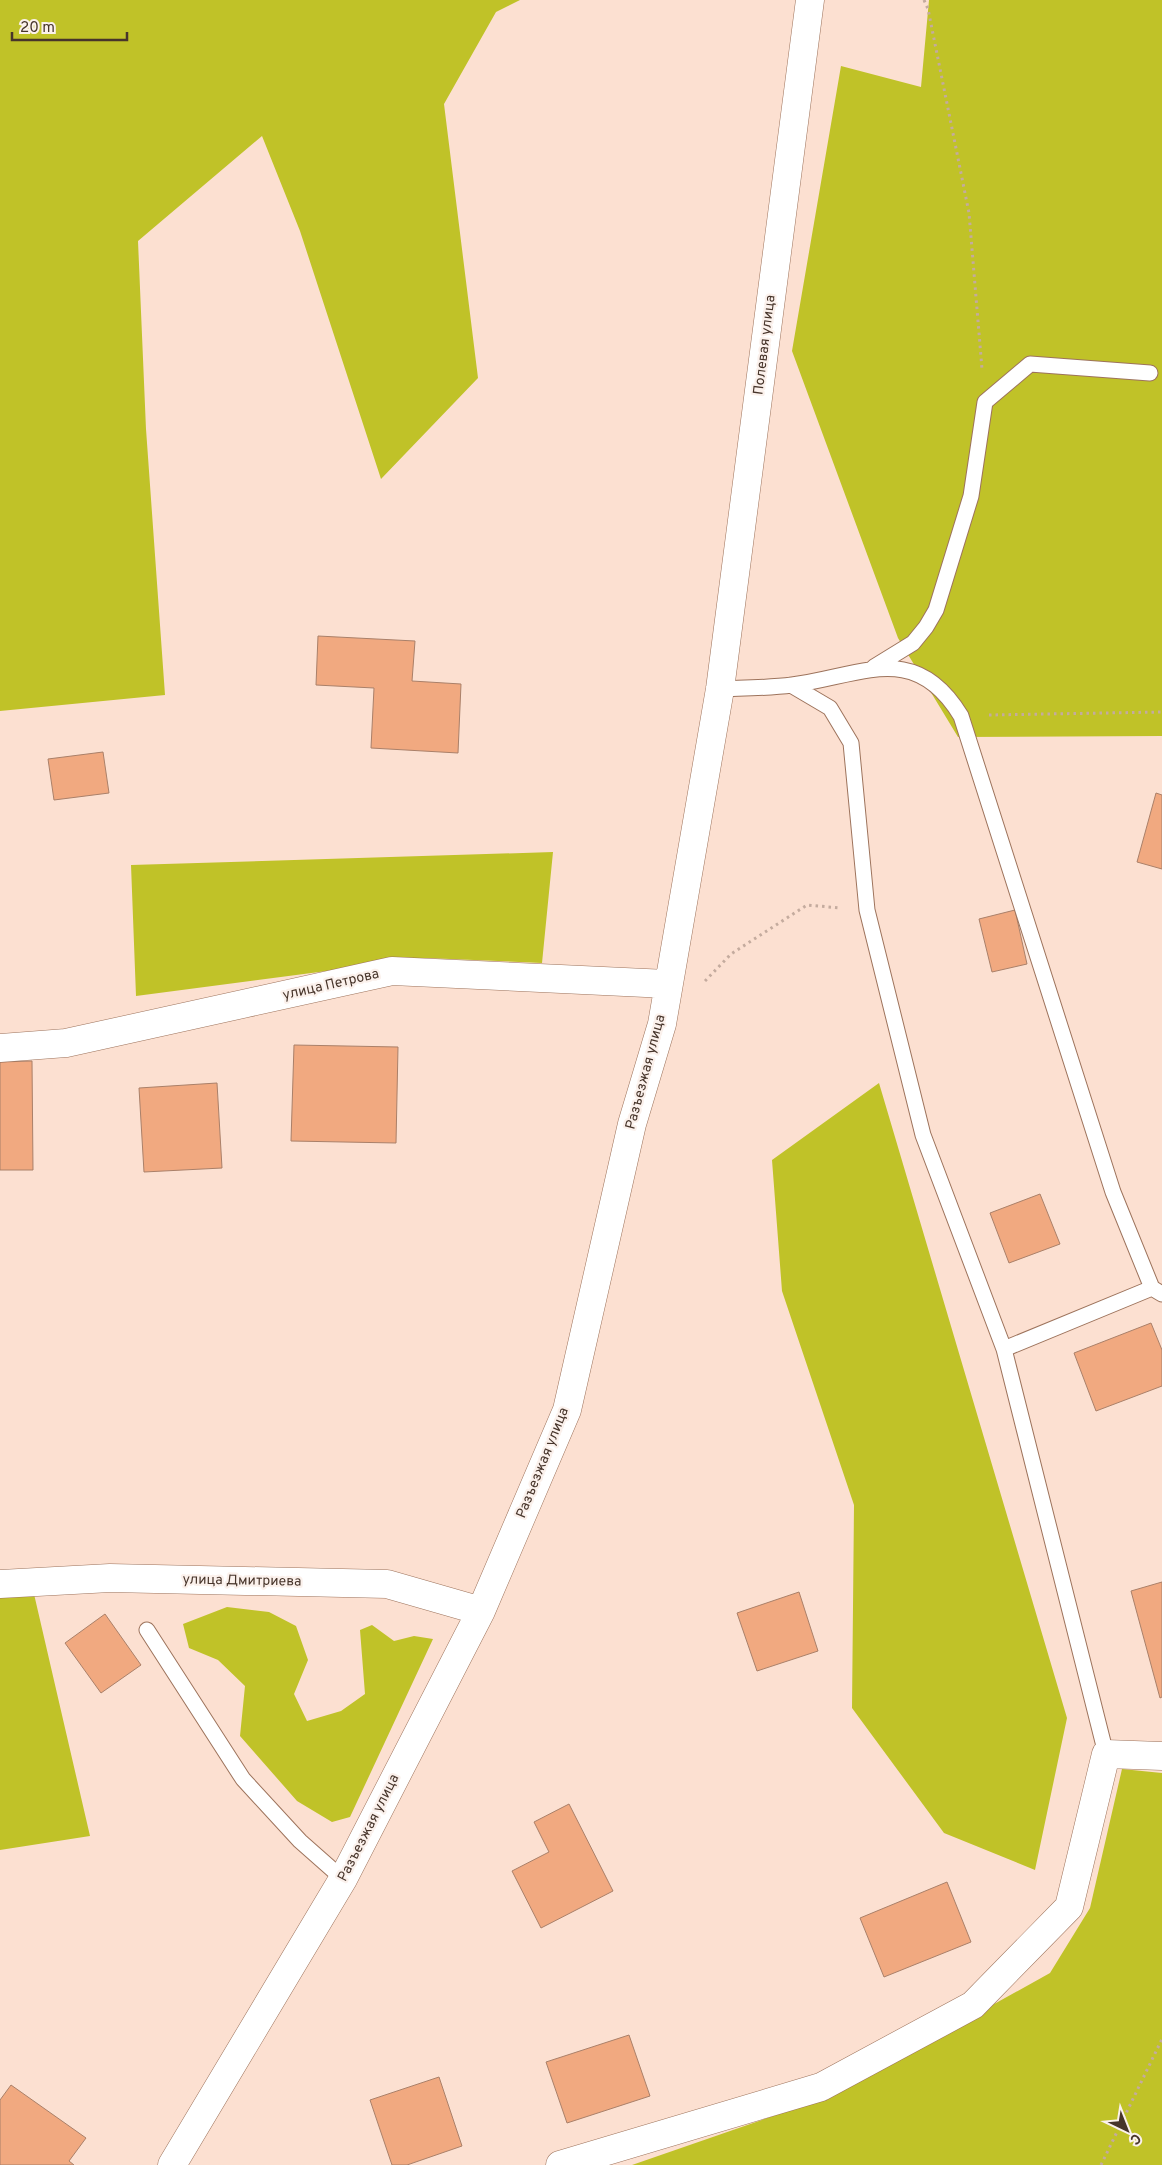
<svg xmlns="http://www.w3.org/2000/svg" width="1162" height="2165" viewBox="0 0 1162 2165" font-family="Overpass,sans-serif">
  <rect width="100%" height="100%" fill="#fce0d1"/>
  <!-- green -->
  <path fill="#c0c228" d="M0,0H520L496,12L444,104L478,378L381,479L300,231L262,136L138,241L146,429L165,695L0,711Z
    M929,0H1162V736L958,737L898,638L792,351L841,66L921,87Z
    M553,852L542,963L426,958L136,996L131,865Z
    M879,1083L1067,1718L1035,1870L944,1833L852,1708L854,1505L782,1291L772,1160Z
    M34,1594L90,1836L0,1850V1597Z
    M227,1607L269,1612L296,1626L308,1660L294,1694L307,1721L341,1711L365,1694L360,1630L372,1625L394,1641L414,1636L433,1639L350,1817L332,1822L297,1801L240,1736L245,1686L218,1660L189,1648L183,1624Z
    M1122,1769L1162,1773V2165H632L825,2098L1050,1973L1090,1908Z"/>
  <!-- building -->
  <path fill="#f1a980" stroke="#aa8069" d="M318,636L415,641L412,681L461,684L458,753L371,748L374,688L316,685Z
    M103,752L109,793L54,800L48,759Z
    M1156,793L1162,795V869L1137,862Z
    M1015,910L1027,964L992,972L979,919Z
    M294,1045L398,1047L396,1143L291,1141Z
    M32,1061L33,1170H0V1062Z
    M217,1083L222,1168L144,1172L139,1088Z
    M1040,1194L1060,1244L1009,1263L990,1213Z
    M1151,1323L1162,1350V1386L1096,1411L1074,1353Z
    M1162,1582V1697L1160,1698L1131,1591Z
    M799,1592L818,1651L757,1671L737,1613Z
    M105,1614L141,1665L101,1693L65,1643Z
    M569,1804L613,1891L541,1928L512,1871L549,1852L534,1822Z
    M947,1882L971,1942L884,1977L860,1918Z
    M629,2035L650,2096L567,2123L546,2062Z
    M439,2077L462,2146L407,2165H392L370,2100Z
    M11,2085L86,2138L69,2161L74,2165H0V2100Z"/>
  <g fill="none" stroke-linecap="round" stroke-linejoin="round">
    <!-- service casing -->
    <g stroke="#9d735c" stroke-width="17">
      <path id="service" d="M874,667L913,643L926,627L936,610L971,496L985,402L1030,364L1150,373
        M791,685L830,708L851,743L867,910L923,1135L1004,1349L1106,1754
        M720,689C743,688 768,688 792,685C861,676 915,640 961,716L1113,1192L1152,1288L1162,1294
        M1004,1349L1152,1288
        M147,1630L243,1779L300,1841L343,1879"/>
    </g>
    <!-- minor casing -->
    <g stroke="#9d735c" stroke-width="29">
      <path id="minor" d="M0,1048L66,1043L392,971L667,984
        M0,1584L110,1578L387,1584L481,1611
        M172,2165L343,1879L481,1611L567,1410L632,1124L662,1024L720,689L810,0
        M560,2165L821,2087L973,2005L1069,1907L1106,1754L1162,1756"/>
    </g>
    <!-- path -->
    <path stroke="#c4ab9e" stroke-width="3" stroke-dasharray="2.5 4" stroke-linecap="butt" d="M924,0L928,9L969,213L982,369
      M989,715L1162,712
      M705,981L731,954L807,905L840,908
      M1101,2165L1162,2039"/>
    <!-- service -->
    <use href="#service" stroke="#fff" stroke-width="15"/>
    <!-- minor -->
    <use href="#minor" stroke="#fff" stroke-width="28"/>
  </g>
  <g text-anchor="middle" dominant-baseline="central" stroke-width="4.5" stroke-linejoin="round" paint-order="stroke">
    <!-- street labels -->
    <g font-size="14" fill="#47352b" stroke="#fbf1ec">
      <text transform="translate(765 345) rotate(-83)">Полевая улица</text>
      <text transform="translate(331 985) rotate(-13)">улица Петрова</text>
      <text transform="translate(646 1072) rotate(-75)">Разъезжая улица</text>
      <text transform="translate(543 1463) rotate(-68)">Разъезжая улица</text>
      <text transform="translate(242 1581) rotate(1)">улица Дмитриева</text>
      <text transform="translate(369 1828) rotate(-63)">Разъезжая улица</text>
    </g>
  </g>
  <!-- north arrow -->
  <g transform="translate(1127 2130) rotate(137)" stroke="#fbf1ec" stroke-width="4" paint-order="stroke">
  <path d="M0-4L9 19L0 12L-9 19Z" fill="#47352b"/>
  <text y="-8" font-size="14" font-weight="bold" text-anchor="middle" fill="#47352b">С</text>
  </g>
  <!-- scale -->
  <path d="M12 32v8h115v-8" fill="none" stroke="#47352b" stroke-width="2.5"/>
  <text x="20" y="32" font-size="15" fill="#47352b" stroke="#fbf1ec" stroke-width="4" paint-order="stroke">20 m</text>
</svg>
